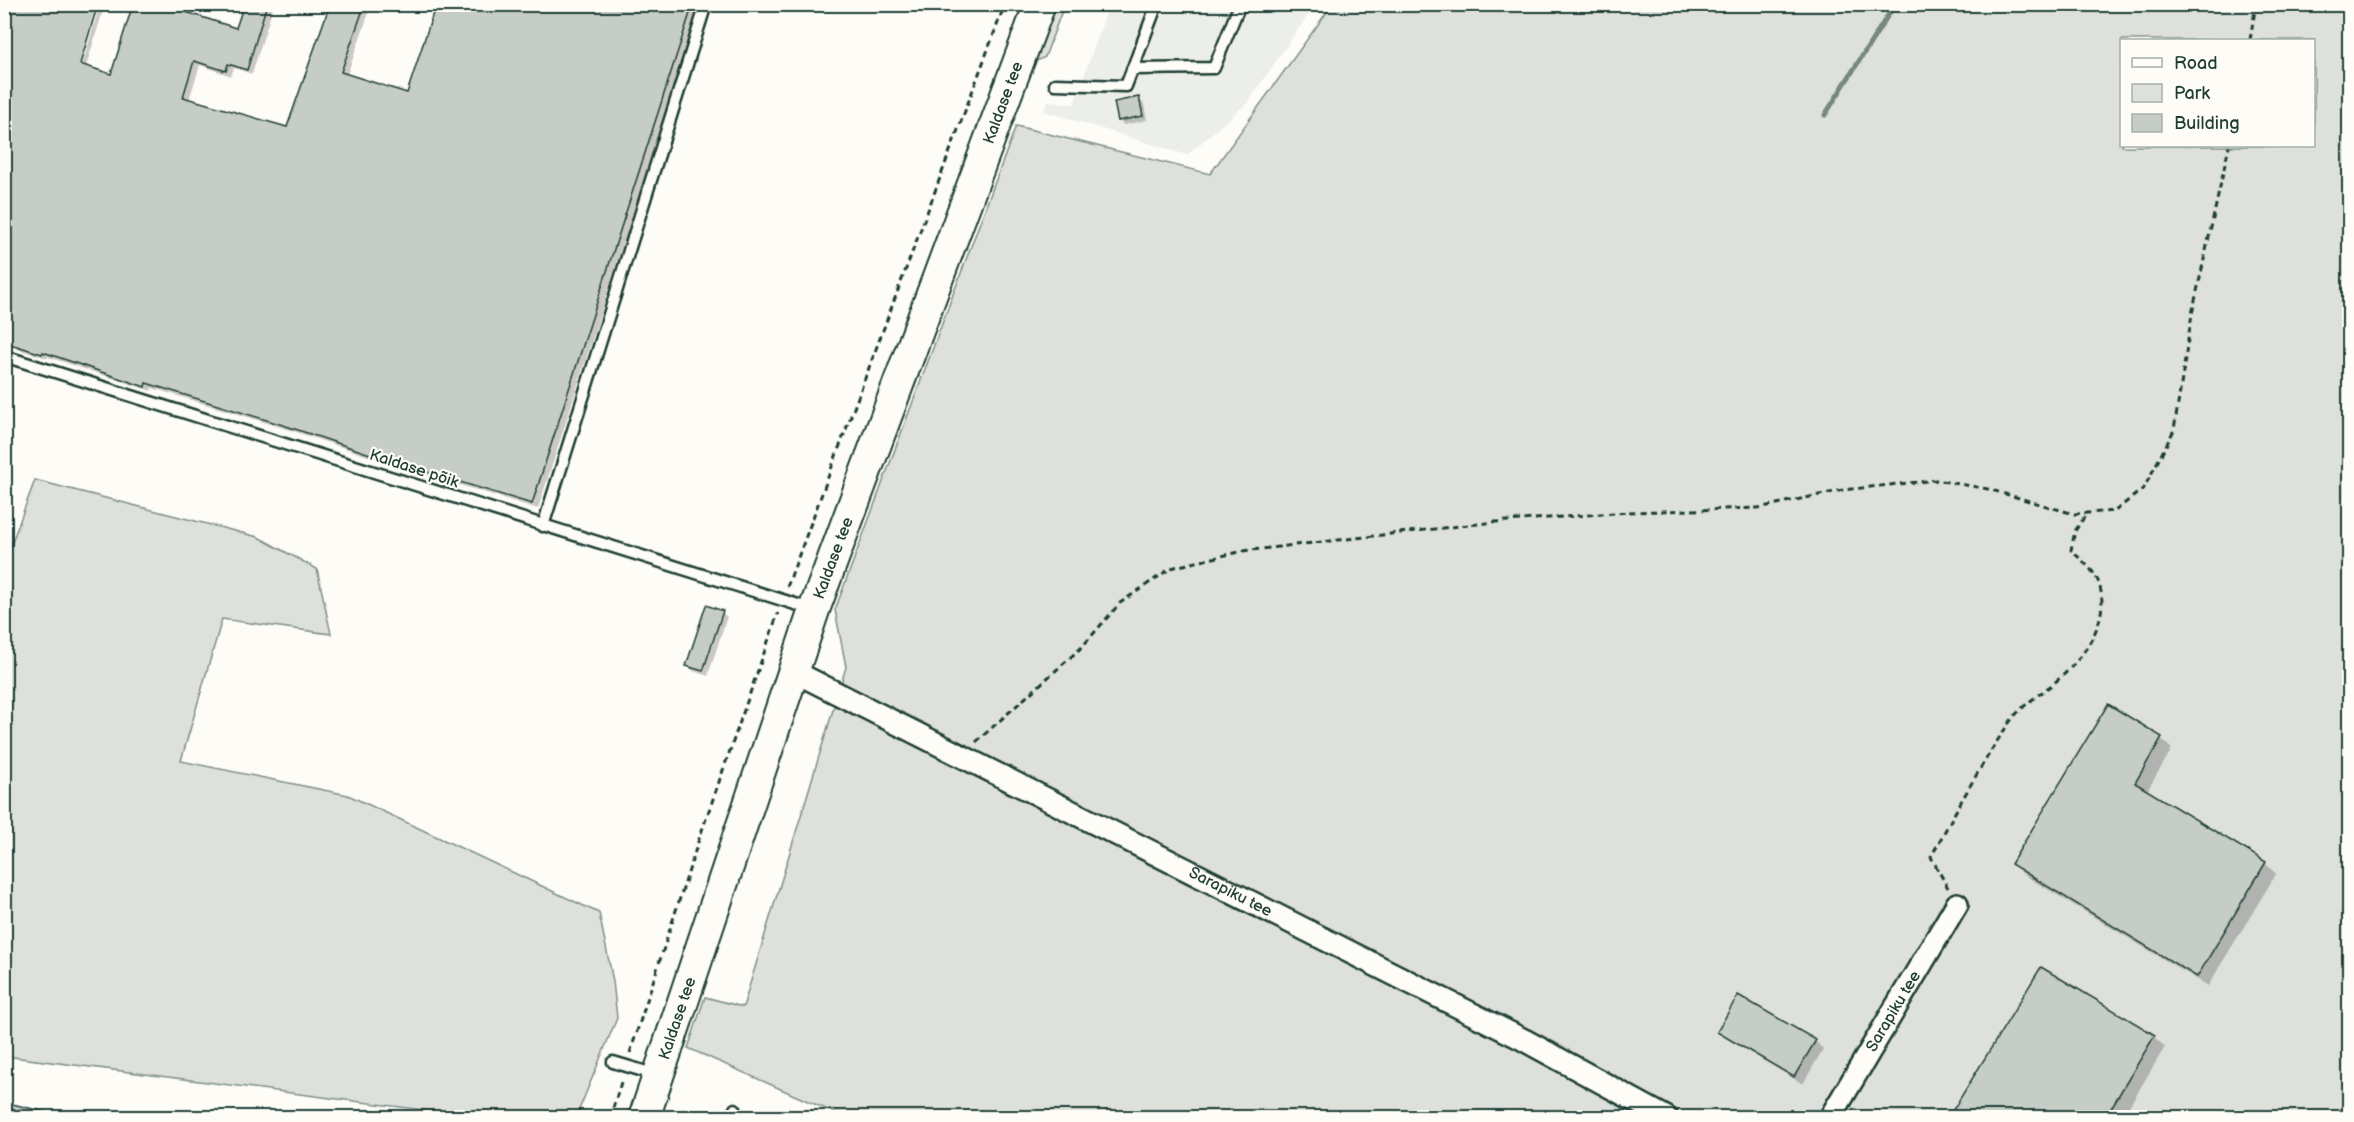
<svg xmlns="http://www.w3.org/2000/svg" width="2354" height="1122" viewBox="0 0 2354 1122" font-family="'Balsamiq Sans',sans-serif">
  <rect width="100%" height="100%" fill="#fdfcf7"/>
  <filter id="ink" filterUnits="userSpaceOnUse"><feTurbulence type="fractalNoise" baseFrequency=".0167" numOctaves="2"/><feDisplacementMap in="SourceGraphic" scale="12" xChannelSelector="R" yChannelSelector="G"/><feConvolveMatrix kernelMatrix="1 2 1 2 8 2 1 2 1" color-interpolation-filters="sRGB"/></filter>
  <g filter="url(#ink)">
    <!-- built -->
    <path fill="#eceee9" d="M1109,5H1315L1247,103L1187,155L1044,111L1048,101L1074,104Z"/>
    <!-- green -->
    <path fill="#dde0db" stroke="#7e8e88" stroke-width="1.5" fill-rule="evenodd" d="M1050,5H1064L1045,57L1037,61L1034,59Z
      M1332,5H2349V1117L846,1118L688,1048L705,997L743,1007L846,667L835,610L1016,126L1210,174ZM2122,40H2314V146H2122Z
      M35,480L258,537L317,569L331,634L222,619L181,761L348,795L599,913L613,981L617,1018L576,1117H478L5,1056V561Z"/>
    <!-- shadow -->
    <path fill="#0003" d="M100,4H105L86,67L112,75L237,30L245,4H274L252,74L234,68L231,76L200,65L189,100L288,129L331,4H372L347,75L408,95L437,4H700L538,509L395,465L293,431L152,388L151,391L48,357L47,358L4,345V16L80,72Z
      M1139,99L1144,104L1147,120L1124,125L1119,120Z
      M722,612L727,617L708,676L693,671L687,665Z
      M2108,706L2161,739L2172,749L2147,791L2265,863L2276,874L2208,986L2024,875L2013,864Z
      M1719,1031L1815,1041L1823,1049L1803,1084L1727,1039Z
      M2154,1037L2165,1047L2122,1118H1950Z"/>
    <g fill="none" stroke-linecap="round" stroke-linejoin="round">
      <!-- stream -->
      <path stroke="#75877f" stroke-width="5" d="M1825,115L1895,4"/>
    </g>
    <!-- building -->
    <path fill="#c6cdc7" stroke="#1f3d34" stroke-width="1.5" d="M7,4H98L80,64L111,74L133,4H161L236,28L244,4H267L247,70L228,64L226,71L194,61L183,97L287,127L330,4H365L341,72L407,93L436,4H693L532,504L388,460L286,426L146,383L145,387L43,352L42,354L4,342V11Z
      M1139,97L1143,116L1118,121L1114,102Z
      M706,605L723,611L703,671L686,666Z
      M2108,704L2162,737L2135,783L2266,862L2197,977L2011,864Z
      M2041,967L2155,1035L2105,1118H1948Z
      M1738,995L1816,1040L1794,1077L1717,1032Z
      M4,1102L46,1112V1118H4Z"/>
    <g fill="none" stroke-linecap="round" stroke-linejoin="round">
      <!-- lane casing -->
      <g stroke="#1f3d34" stroke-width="15">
        <path id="lane" d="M1132,69L1214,68L1240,4
          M1055,84L1126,86L1157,4
          M4,356L811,609
          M543,526L706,4
          M613,1062L657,1075
          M731,1118L735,1109"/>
      </g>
      <!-- street casing -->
      <g stroke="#1f3d34" stroke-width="26">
        <g id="street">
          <path id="s1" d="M793,671L1524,1040L1667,1118"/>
          <path id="s2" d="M1830,1118L1957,904"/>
        </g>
      </g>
      <!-- secondary casing -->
      <g stroke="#1f3d34" stroke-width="34">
        <g id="secondary">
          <path id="s3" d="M644,1118L814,610L1040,4"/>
        </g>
      </g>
      <!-- path -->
      <path stroke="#1f3d34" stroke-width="3" stroke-dasharray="6 4.5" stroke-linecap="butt" d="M2250,40L2256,4
        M787,587L1005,4
        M976,742L1081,648L1120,603L1171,568L1243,551L1495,522L1628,512L1758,508L1843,490L1936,480L1988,489L2074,514L2115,511L2144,488L2174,430L2192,314L2229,146
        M1948,888L1931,857C1955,812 1980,766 2009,723C2022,704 2043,693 2060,678C2086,655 2112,617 2098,581C2093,569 2080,559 2071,550L2075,531L2087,513
        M630,1053L699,839L778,613
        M610,1118L622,1079"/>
      <!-- lane -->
      <use href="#lane" stroke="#fdfcf7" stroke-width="10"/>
      <!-- street -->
      <use href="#street" stroke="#fdfcf7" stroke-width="21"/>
      <!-- secondary -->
      <use href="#secondary" stroke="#fdfcf7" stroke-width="30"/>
    </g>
  </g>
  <g text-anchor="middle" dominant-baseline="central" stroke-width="4.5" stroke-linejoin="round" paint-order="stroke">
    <!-- street labels -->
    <g font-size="16" fill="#1f3d34" stroke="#fdfcf7">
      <text stroke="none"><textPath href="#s3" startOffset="1077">Kaldase tee</textPath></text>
      <text transform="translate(414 469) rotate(18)">Kaldase põik</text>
      <text stroke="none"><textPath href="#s3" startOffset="591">Kaldase tee</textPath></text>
      <text stroke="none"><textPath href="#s1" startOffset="490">Sarapiku tee</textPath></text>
      <text stroke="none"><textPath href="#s2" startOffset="124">Sarapiku tee</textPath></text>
      <text stroke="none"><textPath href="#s3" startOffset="105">Kaldase tee</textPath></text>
    </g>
  </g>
  <!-- margin -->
  <rect width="2354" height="1122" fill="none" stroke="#fdfcf7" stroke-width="24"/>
  <rect x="12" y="12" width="2330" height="1098" fill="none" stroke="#1f3d34" stroke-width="2" filter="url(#ink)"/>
  <!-- legend -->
  <rect x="2120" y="39" width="195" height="108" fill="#fdfcf7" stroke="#a4b0a9" stroke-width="1.5"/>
  <rect x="2132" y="58" width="30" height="9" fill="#fdfcf7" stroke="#a4b0a9" stroke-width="1.5"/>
  <text x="2174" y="69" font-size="18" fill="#1f3d34">Road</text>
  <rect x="2132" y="84" width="30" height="18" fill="#dde0db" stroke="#a4b0a9" stroke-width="1.5"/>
  <text x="2174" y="99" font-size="18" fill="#1f3d34">Park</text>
  <rect x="2132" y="114" width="30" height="18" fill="#c6cdc7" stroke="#a4b0a9" stroke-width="1.5"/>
  <text x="2174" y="129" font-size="18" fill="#1f3d34">Building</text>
</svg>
